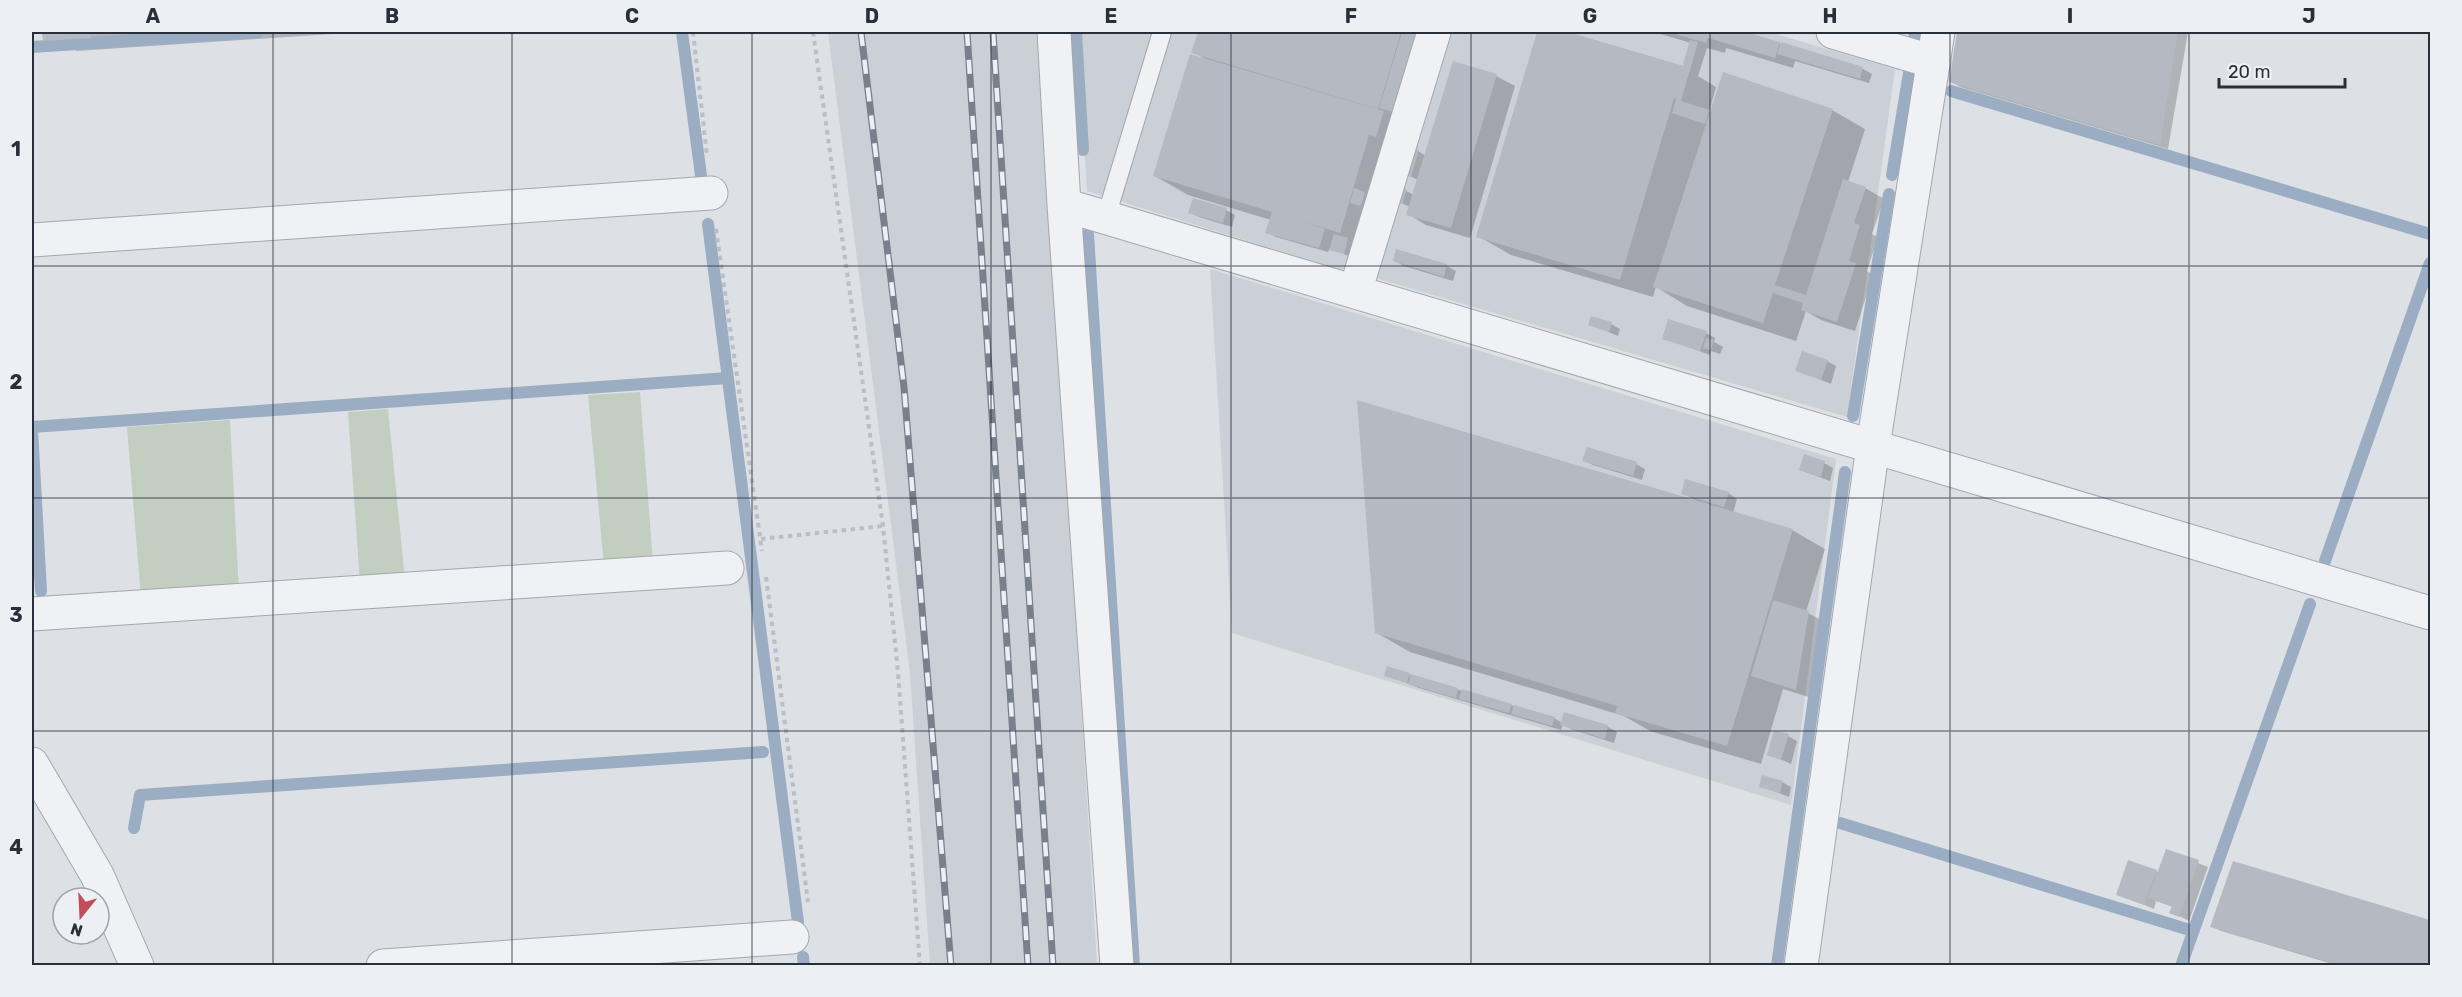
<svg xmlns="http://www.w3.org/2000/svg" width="2462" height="997" viewBox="0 0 2462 997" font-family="Rubik,sans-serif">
  <rect width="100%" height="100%" fill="#dde0e5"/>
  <!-- built -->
  <path fill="#cbcfd6" d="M828,32H1040L1097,965H930L910,673Z
    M1078,32H1422L1353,264L1341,270L1087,191Z
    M1444,32H1769L1895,69L1847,417L1372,277Z
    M1210,269L1836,459L1791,805L1232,633Z"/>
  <!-- green -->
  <path fill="#c2cebf" d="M640,392L653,563L604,566L588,395Z
    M388,409L405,580L360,583L348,412Z
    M230,420L239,592L141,598L127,427Z"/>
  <!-- shadow -->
  <path fill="#0003" d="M44,32H332V34L77,51L66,45H54L45,40L49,35Z
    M1199,32H1439L1353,258L1330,248L1328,252L1276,237L1267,232L1271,220L1188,195L1155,176L1204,58L1193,52Z
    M1539,32H1563L1684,68L1691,43L1654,32H1740L1863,69L1872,74L1869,83L1795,61L1793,68L1726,48L1725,53L1707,48L1698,76L1716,87L1709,112L1711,113L1832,110L1865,129L1848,182L1865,188L1884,199L1872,234L1878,237L1867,271L1873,275L1855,331L1821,320L1806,311L1796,341L1687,306L1656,287L1653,297L1511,255L1478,236Z
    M1959,32H2188L2168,149L1960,87L1951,81Z
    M1496,76L1515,86L1470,238L1426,225L1408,214L1410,207L1397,201L1406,191L1414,195L1418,180L1406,174L1418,151L1426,156Z
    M1226,210L1235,215L1232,227L1199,217L1190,212Z
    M1395,261L1447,266L1456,271L1453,281L1404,266Z
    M1590,324H1611L1620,329L1618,336Z
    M1706,333L1715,338L1714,342L1723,347L1720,354L1711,351L1710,355L1664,338Z
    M1827,361L1836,366L1831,384L1797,370Z
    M1584,460L1636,464L1645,469L1642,480L1593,465Z
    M1824,463L1833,468L1830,481L1800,470Z
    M1683,493H1728L1737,499L1733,513L1792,530L1825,549L1806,612L1827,623L1815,699L1783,689L1761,764L1650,731L1624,716L1410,652L1377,633L1698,502Z
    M1386,675H1409L1554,718L1562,723L1565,714L1608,727L1617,732L1614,743L1571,729L1563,725L1561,730L1419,688Z
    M1788,736L1797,741L1791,764L1769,754Z
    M1782,782L1791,787L1789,797L1761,786Z
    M2167,851L2208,867L2189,921L2171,912L2173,907L2156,901L2154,909L2118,894L2156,871L2159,873Z
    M2234,863L2430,921V966H2339L2221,931L2212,926Z"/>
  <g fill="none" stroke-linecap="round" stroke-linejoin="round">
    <!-- stream -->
    <path stroke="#9badc3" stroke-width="12" d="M682,32L702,183
      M1076,32L1083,150
      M1914,41L1915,32
      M32,47L258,32
      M1951,91L2430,234
      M1892,175L1909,73
      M708,224L798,922
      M1088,234L1134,966
      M1853,416L1889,194
      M32,427L728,378
      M32,429L41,591
      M2325,561L2430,263
      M1840,823L2193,931
      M134,828L140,795L763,752
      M803,957L804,966
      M1777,966L1845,472
      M2181,966L2310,604"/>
  </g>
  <!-- building -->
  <path fill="#b5b9c2" d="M42,32H91V38L43,41Z
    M1198,32H1401L1378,109L1191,53Z
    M1402,32H1421L1416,48L1412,47L1393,112L1379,108Z
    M1537,32H1568L1684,66L1683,64L1690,40L1698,42L1681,101L1709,110L1705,124L1672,113L1676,99L1674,98L1620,280L1476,237Z
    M1668,32H1745L1780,42L1775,58L1708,38L1706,43Z
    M1957,32H2178L2160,145L1949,82Z
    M1781,42L1863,67L1860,79L1777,54Z
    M1190,54L1384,111L1376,137L1369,135L1340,233L1302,221L1325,229L1319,248L1265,233L1272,212L1153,176Z
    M1453,61L1497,74L1451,228L1406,215Z
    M1723,72L1833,109L1775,285L1806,295L1843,179L1866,187L1854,223L1860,225L1849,261L1856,263L1837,322L1801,310L1803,303L1773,293L1763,323L1653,287Z
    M1412,148L1419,150L1411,177L1404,174Z
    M1354,188L1365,192L1361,206L1350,203Z
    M1400,188L1407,189L1402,204L1396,202Z
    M1193,198L1227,208L1223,223L1188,213Z
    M1334,234L1348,238L1344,254L1329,250Z
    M1396,249L1447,264L1444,277L1393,261Z
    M1591,316L1612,322L1609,332L1588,325Z
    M1668,319L1707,331L1700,351L1662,339Z
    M1706,338L1714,340L1711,350L1703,348Z
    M1802,351L1828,360L1821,380L1795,371Z
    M1357,400L1793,529L1727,746L1615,713L1617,706L1375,633Z
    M1587,447L1637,462L1633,476L1582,461Z
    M1804,454L1825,461L1821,477L1799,470Z
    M1685,479L1729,492L1724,507L1681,494Z
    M1773,600L1809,611L1796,690L1751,676Z
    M1387,666L1410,673L1407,683L1384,676Z
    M1411,674L1458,688L1456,698L1408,684Z
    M1462,689L1512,704L1509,713L1459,699Z
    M1514,705L1555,717L1552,726L1511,714Z
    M1564,712L1608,725L1605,739L1560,725Z
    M1774,730L1789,734L1781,760L1767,755Z
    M1762,775L1783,781L1780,793L1759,787Z
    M2166,849L2199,860L2179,917L2169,913L2172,906L2148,898Z
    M2128,860L2157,870L2144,905L2116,895Z
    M2233,861L2430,920V966H2344L2210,927Z"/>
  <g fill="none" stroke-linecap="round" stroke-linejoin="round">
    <!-- service casing -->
    <g stroke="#a3a7ae" stroke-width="20">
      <path id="service" d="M1106,217L1162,32"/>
    </g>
    <!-- minor casing -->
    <g stroke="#a3a7ae" stroke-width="35">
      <path id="minor" d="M1054,32L1064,205L2430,613
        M1833,32L1934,62
        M1064,205L1117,966
        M32,240L711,193
        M1355,292L1434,32
        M32,614L727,568
        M32,764L97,875L137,966
        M595,951L792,937
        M383,966L595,951L596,966
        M1801,966L1873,446L1938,32"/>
    </g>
    <!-- path -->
    <path stroke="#bbbec4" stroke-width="4" stroke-dasharray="4.5 4.5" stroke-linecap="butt" d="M693,32L707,156
      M813,32L883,526L898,672L920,966
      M716,229L762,551
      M761,539L883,526
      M766,577L808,902"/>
    <!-- service -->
    <use href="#service" stroke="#eff1f4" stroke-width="18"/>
    <!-- minor -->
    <use href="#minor" stroke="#eff1f4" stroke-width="33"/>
    <!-- rail casing -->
    <g stroke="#787f8d" stroke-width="7">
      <path id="rail" d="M861,32L904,387L951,966
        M967,32L1028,966
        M993,32L1053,966"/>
    </g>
    <!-- rail -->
    <use href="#rail" stroke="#eceff3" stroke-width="4.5" stroke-dasharray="14" stroke-linecap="butt"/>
  </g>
  <!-- grid -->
  <path fill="none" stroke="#282e3a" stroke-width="1.5" stroke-opacity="0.55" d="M273,32V966M512,32V966M752,32V966M991,32V966M1231,32V966M1471,32V966M1710,32V966M1950,32V966M2189,32V966M32,266H2430M32,498H2430M32,731H2430"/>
  <!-- border -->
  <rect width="2462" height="997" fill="none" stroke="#eceff3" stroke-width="66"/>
  <!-- north arrow -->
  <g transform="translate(81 916) rotate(198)"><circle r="28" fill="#eceff3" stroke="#9ea2a9" stroke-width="1.5"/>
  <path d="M0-4.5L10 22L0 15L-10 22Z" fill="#c14c5a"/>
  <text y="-9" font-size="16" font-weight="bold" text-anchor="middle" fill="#282e3a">N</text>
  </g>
  <!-- scale -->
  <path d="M2219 78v9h126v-9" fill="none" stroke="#282e3a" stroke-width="3"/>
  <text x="2228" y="78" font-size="18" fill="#282e3a" stroke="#eceff3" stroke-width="4.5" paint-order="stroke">20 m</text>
  <rect x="33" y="33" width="2396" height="931" fill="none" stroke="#282e3a" stroke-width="2"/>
  <g font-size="20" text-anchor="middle" font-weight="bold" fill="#282e3a">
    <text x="153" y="23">A</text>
    <text x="392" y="23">B</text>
    <text x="632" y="23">C</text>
    <text x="872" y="23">D</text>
    <text x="1111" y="23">E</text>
    <text x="1351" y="23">F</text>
    <text x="1590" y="23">G</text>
    <text x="1830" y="23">H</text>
    <text x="2070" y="23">I</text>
    <text x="2309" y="23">J</text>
    <text x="16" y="156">1</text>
    <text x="16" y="389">2</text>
    <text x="16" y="622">3</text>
    <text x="16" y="854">4</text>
  </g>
</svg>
